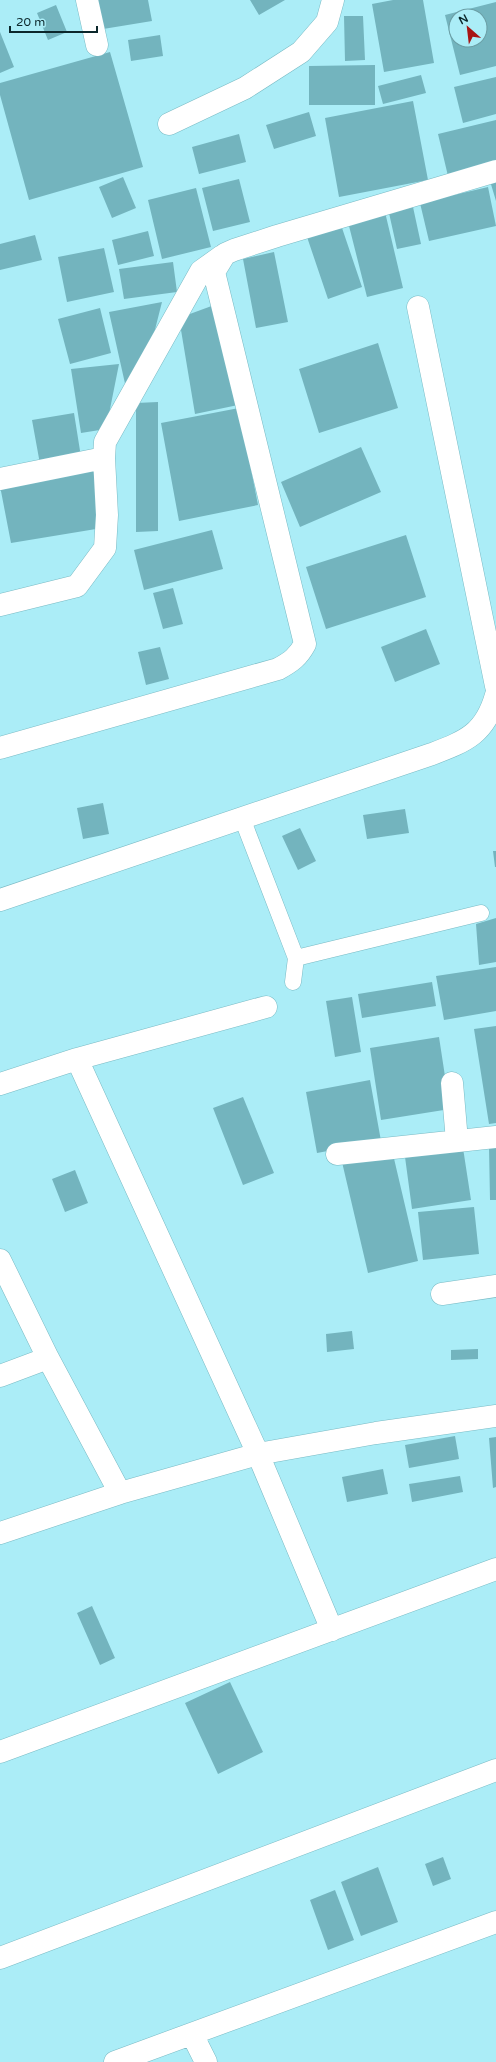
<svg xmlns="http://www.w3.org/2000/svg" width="496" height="2062" viewBox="0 0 496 2062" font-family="'Varela Round',sans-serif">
  <rect width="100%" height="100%" fill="#abedf7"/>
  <!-- building -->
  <path fill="#73b4be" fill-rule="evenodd" d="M93,0H148L152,21L97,30Z
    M250,0H285L259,15Z
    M393,0H423L434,63L384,72L372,4Z
    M496,2V66L460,75L445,15ZM456,16H480V40H456Z
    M56,5L67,32L48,40L37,13Z
    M344,16H363L365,60L345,61Z
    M0,32L14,67L0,73Z
    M160,35L163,56L131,61L128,40Z
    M110,52L143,167L29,200L0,95V83Z
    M375,65V105H309V66Z
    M421,75L426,93L383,104L378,86Z
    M496,77V114L463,123L454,87Z
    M413,101L428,180L339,197L325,118Z
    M309,112L316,136L274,149L266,125Z
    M496,120V164L448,176L438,134Z
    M239,134L246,162L199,174L192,147Z
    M123,177L136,208L112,218L99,187Z
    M239,179L250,222L213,231L202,188Z
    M496,179V201L490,181Z
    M488,187L496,226L429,241L420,203Z
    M196,188L211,247L162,259L148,200Z
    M413,207L421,244L397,249L389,213Z
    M385,212L403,288L367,297L348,222Z
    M340,222L362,287L328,299L306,234Z
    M148,231L154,256L118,265L112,240Z
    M35,235L42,260L0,270V244Z
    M104,248L114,292L67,302L58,257Z
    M274,252L288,322L256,328L243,259Z
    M173,262L177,292L124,299L119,269Z
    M162,302L146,365L126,388L109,312Z
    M217,304L238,405L195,414L179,318Z
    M100,308L111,353L70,364L58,319Z
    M378,343L398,408L319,433L299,369Z
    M119,364L106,429L81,433L71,369Z
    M158,402V531L136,532V403Z
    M239,408L258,505L179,521L161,423Z
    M74,413L81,457L40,464L32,420Z
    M361,447L381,492L300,527L281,482Z
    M95,465L102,528L11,543L0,486Z
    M212,530L223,569L144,590L134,550Z
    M406,535L426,597L326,629L306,567Z
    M173,588L183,624L163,629L153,593Z
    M426,629L440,664L395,682L381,647Z
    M160,647L169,679L146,685L138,652Z
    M103,803L109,834L83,839L77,808Z
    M405,809L409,833L367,839L363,815Z
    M300,828L316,861L298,870L282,836Z
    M493,851H496V867H495Z
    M496,918V962L479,965L476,924Z
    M496,967V1011L444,1020L436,976Z
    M432,982L436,1006L362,1018L358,994Z
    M352,997L361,1052L335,1057L326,1001Z
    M496,1026V1123L489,1124L474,1029Z
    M439,1037L450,1109L381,1120L370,1048Z
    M370,1080L381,1141L317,1153L306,1092Z
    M243,1097L274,1173L243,1185L213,1108Z
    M496,1146V1200H490L489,1147Z
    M463,1148L471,1200L412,1209L405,1157Z
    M392,1150L418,1261L368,1273L342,1162Z
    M75,1170L88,1203L65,1212L52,1179Z
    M474,1207L479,1254L423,1260L418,1212Z
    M352,1331L354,1349L327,1352L326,1334Z
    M478,1349V1359L451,1360V1350Z
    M455,1436L459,1459L409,1468L405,1445Z
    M496,1437V1487L493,1488L489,1438Z
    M383,1469L388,1494L347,1502L342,1477Z
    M460,1476L463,1492L412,1502L409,1484Z
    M92,1606L115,1658L100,1665L77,1613Z
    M230,1682L263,1752L218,1774L185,1703Z
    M443,1857L451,1879L433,1886L425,1864Z
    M378,1867L398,1922L361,1936L341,1882Z
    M335,1890L354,1940L328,1950L310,1900Z"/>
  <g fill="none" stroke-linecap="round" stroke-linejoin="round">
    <!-- service casing -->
    <g stroke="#79bac4" stroke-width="17">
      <path id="service" d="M242,818L296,958L293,982
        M296,958L481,913"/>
    </g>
    <!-- minor casing -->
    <g stroke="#79bac4" stroke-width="23">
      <path id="minor" d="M87,0L97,45
        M169,124L245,88L301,52L327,22L333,0
        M418,307L496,686
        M0,479L104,458
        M0,605L77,586L105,548L107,515L104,458L105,442L201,271L222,256
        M0,748L278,669C291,662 298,657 305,644L214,272L225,254L234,250L277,236L496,171
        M0,900L432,754C466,741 485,734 496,695
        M77,1059L258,1454L332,1630
        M452,1083L457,1141
        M0,1084L77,1059L266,1007
        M337,1154L496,1137
        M0,1260L48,1358L120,1493
        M442,1294L496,1286
        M0,1376L48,1358
        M0,1533L120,1493L258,1454L376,1433L496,1416
        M0,1752L496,1569
        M0,1958L496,1770
        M192,2034L206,2062
        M115,2062L496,1922"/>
    </g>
    <!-- service -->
    <use href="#service" stroke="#fff" stroke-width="16"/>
    <!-- minor -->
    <use href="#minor" stroke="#fff" stroke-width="22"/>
  </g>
  <!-- north arrow -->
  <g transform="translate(468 28) rotate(332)"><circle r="19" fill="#abedf7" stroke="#6b9ea5"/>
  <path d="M0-3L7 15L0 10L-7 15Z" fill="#a81413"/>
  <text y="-6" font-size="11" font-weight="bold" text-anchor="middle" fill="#0b272b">N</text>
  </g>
  <!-- scale -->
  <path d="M10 26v6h87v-6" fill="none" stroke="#0b272b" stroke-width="2"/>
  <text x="16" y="26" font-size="12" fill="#0b272b" stroke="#abedf7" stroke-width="3" paint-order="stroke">20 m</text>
</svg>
